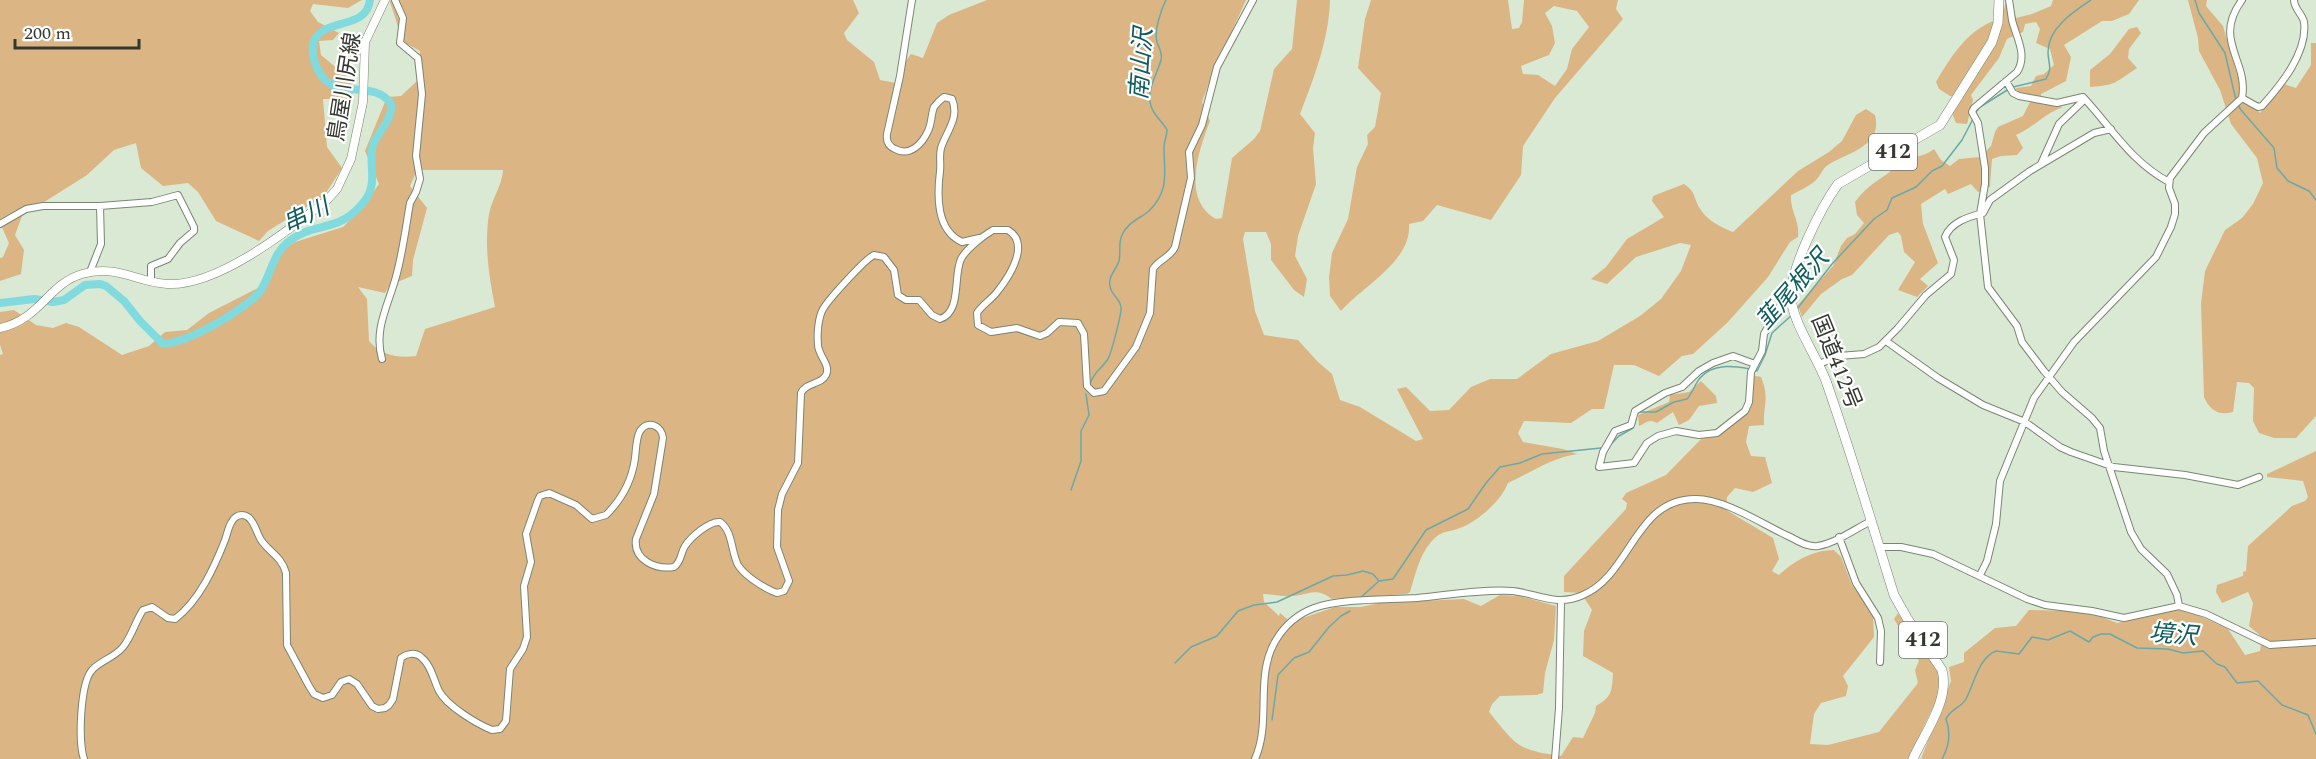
<svg xmlns="http://www.w3.org/2000/svg" width="2316" height="759" viewBox="0 0 2316 759" font-family="Spectral,'Noto Sans JP',serif">
  <rect width="100%" height="100%" fill="#dae9d3"/>
  <!-- green -->
  <path fill="#dcb584" fill-rule="evenodd" d="M0,0H362L348,8L313,4L310,11L318,22L339,33L333,40L319,41L321,55L351,80L354,91L349,99H323L327,147L342,168L324,196L268,231L259,241L216,221L198,192L188,183L163,186L141,168L136,143L114,150L87,175L22,216L15,235L24,250L21,274L0,281V258L3,257L9,243L0,223Z
    M391,0H853L859,13L844,33L847,40L874,62L880,80L901,84L905,62L911,54L923,58L937,23L949,15L987,0H1246L1232,31L1218,58L1202,102L1210,121C1199,150 1181,199 1216,219L1222,218L1232,158L1254,139L1260,131L1274,69L1292,49L1297,0H1330C1329,39 1314,78 1300,114L1315,133L1313,148L1316,184L1298,236L1295,256L1307,279L1304,297L1294,290L1271,260V244L1266,232H1245L1243,239L1255,311L1264,335L1298,340L1318,362L1332,374L1340,400L1360,407L1416,441L1423,439L1397,389L1406,387L1430,411L1449,410L1471,387L1490,379H1517L1551,354L1598,341L1640,316L1661,299L1681,271L1691,245L1680,243L1636,257L1607,284L1591,279L1606,267L1627,239L1664,217L1652,201L1653,196L1684,184C1696,192 1693,196 1699,207C1706,220 1720,227 1733,232L1798,171L1829,152L1842,141L1856,115L1866,109L1875,115C1883,147 1848,152 1828,165C1822,169 1821,175 1816,180C1810,186 1799,191 1791,195C1790,212 1800,220 1798,237L1790,242L1768,277L1728,322L1693,354L1682,356L1659,376L1634,365H1614L1604,409H1592L1571,423L1524,421L1518,433L1523,442L1563,449L1577,454C1551,458 1532,472 1508,483C1501,501 1477,523 1457,529C1448,532 1443,531 1436,537C1420,551 1416,573 1410,592L1407,594L1332,599C1314,586 1309,596 1291,596C1282,597 1272,594 1263,594L1264,602L1279,616L1280,613L1291,622L1335,607H1361L1379,603L1464,599L1481,606L1500,595L1519,596L1556,606L1554,640L1545,673L1543,693L1536,695L1500,696L1492,704L1489,712C1517,746 1517,750 1561,756L1573,737L1583,738L1595,713L1596,706C1612,697 1612,691 1613,673L1583,656L1584,631L1592,610L1581,593L1564,592V576L1626,509L1627,503L1622,499L1626,493L1666,475L1703,437L1746,414L1751,403V375L1761,377C1770,399 1763,403 1764,425L1749,426L1746,442L1751,456L1765,457L1772,483L1753,492L1735,488L1727,497L1726,510L1773,538L1779,559L1772,571L1779,575C1794,561 1813,550 1834,550L1841,557L1852,585L1873,613L1874,637L1843,676L1848,686L1846,696L1821,703L1814,714L1810,744L1828,745L1879,732L1918,683L1915,670L1919,661L1894,619L1898,613C1912,634 1945,666 1940,693L1908,759H0V355L3,354L0,345V312L14,310L36,325L53,328L66,323L79,327L122,355L149,346L165,332L187,330L209,313L268,283L283,250L295,242L343,227L362,208L379,184L365,151L387,97L401,96L418,80L420,51L403,42L390,2ZM417,170H503C502,186 492,198 489,214C484,246 489,276 495,307L425,329L416,356C399,358 381,356 369,341L367,299L358,287L385,293L390,285L412,276L413,260L427,208L410,186Z
    M1371,0H1508L1512,29L1519,28L1522,22L1524,0H1618L1616,9L1623,19L1555,98L1523,146L1521,175L1491,220L1437,205L1423,221L1409,224C1412,261 1363,286 1341,311L1330,296L1329,277L1332,253L1348,219L1357,167L1368,144L1367,135L1375,127L1381,93L1358,68L1365,19ZM1554,6L1577,11L1589,27L1572,49L1567,69L1555,86L1538,75L1523,74L1521,66L1549,55L1555,43L1552,26L1545,13Z
    M2011,0L2016,18L2032,14L2051,6L2053,0H2139L2129,14L2112,21H2102L2064,45L2071,57L2066,81L2041,94L2042,102L2063,107C2045,113 2033,128 2016,135L2023,148L2017,155L2001,156L1992,159L1990,187L1978,192L1971,184L1948,194L1945,189L1921,204L1923,224L1938,263L1920,279L1928,286L1917,297L1898,290L1915,262L1904,252L1901,236L1898,232L1889,235L1852,275L1842,279L1821,294L1802,317L1798,305L1833,266L1841,246L1847,238L1855,234L1864,223L1857,215L1855,202C1864,190 1872,184 1884,176C1893,171 1896,162 1907,159C1918,156 1925,156 1934,149L1941,160L1950,166L1959,159L1980,157L1991,146L1995,132L1998,127L2023,116L2031,100L2028,94L2015,92L2016,88L2031,86L2036,76L2044,74L2054,65L2050,49L2036,43L2040,29L2036,22L2025,24L2023,32L2007,39L1999,58L1971,95L1973,100L1967,124L1956,123L1952,113L1963,98L1950,96L1939,89L1936,82C1953,53 1969,28 2001,18L2006,2Z
    M2188,0H2207L2206,6L2223,26L2244,98L2260,113L2281,83L2296,88L2311,65V43H2316V416L2296,438H2274L2259,433L2253,421L2254,388L2249,383L2237,382L2233,412C2218,416 2210,410 2204,397L2201,304L2205,271L2225,230L2242,218L2253,204L2263,183L2257,158L2231,124L2220,90L2199,51L2198,38Z
    M2137,27L2141,33L2129,49L2128,58L2137,68C2114,83 2117,85 2090,87V70L2110,54L2129,29Z
    M1701,381L1716,396L1717,403L1699,406L1689,420L1679,425L1673,412L1657,423C1649,418 1646,423 1639,426L1638,415L1669,402L1670,395L1689,392Z
    M2316,451V759H1921L1951,681L1949,667L1964,662V653L1995,628L2016,626L2029,610L2070,611L2102,617L2117,623L2180,607L2228,629L2245,655L2260,651L2262,637L2249,626L2253,603L2248,592L2222,603L2216,592L2217,585L2243,576V572L2246,571L2248,546L2292,506L2305,501L2308,497L2303,481L2267,477V474Z"/>
  <g fill="none" stroke-linecap="round" stroke-linejoin="round">
    <!-- stream -->
    <path stroke="#6aa9a9" stroke-width="1.5" d="M2195,0L2199,13L2225,53L2236,100
      M2013,87L2046,79C2053,67 2048,64 2048,52C2048,28 2073,12 2091,0
      M2238,105L2241,110L2274,148L2277,168L2288,181L2309,191L2316,200
      M1976,112L1980,107L2009,89
      M1797,309L1832,264L1874,219L1887,210L1892,198L1916,187L1932,171L1942,166L1962,140L1973,119
      M1755,370L1757,371L1765,355L1772,333L1792,315
      M1090,384C1093,373 1102,368 1108,359C1112,351 1120,319 1121,310C1122,299 1111,296 1110,286C1108,276 1116,270 1119,261C1121,253 1118,243 1122,235C1128,222 1139,219 1149,211C1170,190 1164,173 1164,147C1164,141 1167,136 1167,130C1162,121 1154,116 1151,106C1146,90 1157,75 1161,60C1163,52 1159,49 1157,42C1154,30 1161,10 1166,0
      M1638,412H1656L1674,402L1687,399C1693,392 1695,384 1700,378C1713,363 1733,366 1750,369
      M1611,444L1619,436L1633,428L1636,419
      M1071,490L1081,461V431L1089,415L1086,394
      M1360,598L1379,581L1393,579L1426,530L1468,509L1486,483L1500,467L1520,463L1542,454L1601,448
      M1175,663L1191,647L1217,636L1238,611L1254,605L1277,602L1333,576L1347,575L1363,571L1373,574L1379,581
      M1272,720L1278,675L1294,658L1309,652L1329,627L1341,616L1350,611
      M1942,759C1950,745 1951,733 1946,719C1950,709 1961,708 1966,699C1974,684 1979,657 1996,651L2019,654L2032,637L2048,640L2070,631L2089,642L2093,637L2101,634H2110L2137,648L2168,649L2183,653L2203,651L2217,664L2225,667L2237,683L2258,681L2282,705L2308,715L2316,734"/>
    <!-- river -->
    <path stroke="#81dadd" stroke-width="8" d="M0,303L34,299L53,302L64,300L85,285L100,284L106,286L124,301L140,321L162,343C182,347 250,307 261,290C271,274 273,254 288,242C315,220 340,235 366,199C378,181 368,164 373,145C378,131 393,120 391,104C373,76 329,106 315,63C313,56 311,47 314,41C326,16 366,31 370,0"/>
    <!-- minor casing -->
    <g stroke="#798673" stroke-width="8">
      <path id="minor" d="M912,0L900,76L887,134C886,141 888,146 895,149C910,157 922,144 928,131C932,123 931,114 934,107C937,103 940,100 944,97L952,99C960,118 946,132 941,148C939,156 941,164 940,171C937,196 936,230 962,242L979,238
        M2009,0C2010,6 2011,13 2012,20C2016,37 2028,55 2017,72L1974,108L1972,112L1978,123L1985,168V184L1980,214L1988,287L2017,326L2022,342L2044,371L2062,392L2092,418L2100,428L2104,451L2131,532L2141,549L2167,574L2177,595L2179,606
        M2006,81L2013,93L2019,96L2057,103L2083,97C2111,127 2131,162 2169,182
        M2242,98L2258,107L2262,106C2281,85 2308,52 2304,22C2302,13 2294,9 2294,0
        M2041,164L2059,124L2085,99
        M0,224L26,209L43,206H100L152,202L178,195L194,227V231L180,243L168,259L151,266V280
        M90,272L101,244L100,206
        M1886,341L1938,378L1983,405L2025,422L2060,447L2071,452L2114,467L2185,475L2238,485L2259,477
        M382,359C373,328 390,302 397,273C403,250 406,226 410,203L416,192L420,179L416,156L422,94L418,58L400,43L403,18L395,0
        M1755,364L1733,356L1713,363L1699,371L1682,387L1665,393L1635,411L1631,425L1615,431L1603,452L1599,467L1634,463L1647,443L1658,436L1676,431L1699,435L1717,433L1745,411L1749,402L1751,372L1762,351L1764,334L1780,306L1791,298
        M1819,364L1839,356L1864,354L1879,347L1898,328L1926,295L1951,274L1954,260L1945,237C1951,222 1968,217 1983,213L1990,200L2030,171L2094,133L2111,129
        M1839,537L1856,583L1878,618L1881,631L1880,662
        M1879,547H1901L1933,554L2027,599L2045,605L2092,611L2124,618L2179,606L2206,614L2270,645L2316,642
        M1980,575L1987,561L1996,524L2000,481L2034,398L2074,342L2156,257L2171,227L2175,214V204L2169,188L2170,178L2204,133L2242,98C2249,60 2212,41 2242,0
        M84,759C78,742 80,681 93,669C102,660 115,657 123,647C132,636 135,622 143,610L152,607L168,618L175,619C199,601 214,568 225,540C227,535 228,528 231,523C233,519 237,515 242,515C253,515 256,532 261,540C269,552 282,557 286,573L287,645L309,686L314,694L323,698L332,695L341,682L349,679L357,684L372,706L378,709L385,708L389,705L393,699L401,658C407,653 416,652 422,658C431,665 434,681 439,691C447,706 477,724 492,730L500,729L506,721L510,669L523,649L527,637L524,586L531,562L526,534L538,500L540,496L549,493L576,505L592,519L606,515C622,499 632,481 635,458C636,450 636,438 640,431C648,419 662,426 663,438L654,494L636,539C633,560 656,570 674,567C682,561 680,554 685,546C691,537 709,521 720,522C733,531 731,552 738,565C744,575 761,586 772,591L777,593L784,591L789,581L777,547L778,510L782,494L798,463L801,393C806,382 821,385 826,375C831,365 818,355 818,345C817,334 818,318 823,309C829,299 865,259 874,255L884,257L894,270L898,295L906,300H919L932,315L940,319C962,312 953,276 961,259C967,248 983,236 993,230H1008C1031,244 1009,277 997,292C991,300 982,305 977,313L978,325L991,332L1017,328L1040,336L1047,333L1059,322L1078,323L1084,334L1087,386L1094,393L1104,391L1136,347L1150,313L1153,269C1159,259 1170,258 1175,247L1191,178L1189,152L1202,125L1217,67L1253,0
        M1255,759C1272,721 1254,676 1276,640C1285,625 1298,614 1314,608C1343,598 1386,600 1417,598C1448,595 1482,589 1513,591C1538,594 1557,607 1583,595C1631,575 1635,498 1696,499C1725,499 1762,524 1788,536C1797,540 1808,548 1818,546C1836,543 1855,529 1871,521
        M1555,759L1559,708L1561,601"/>
    </g>
    <!-- major casing -->
    <g stroke="#798673" stroke-width="9">
      <path id="major" d="M0,328C41,319 48,284 82,274C117,264 136,282 167,284C217,287 289,230 327,200L337,189L351,159L363,102L365,42L385,0"/>
    </g>
    <!-- highway casing -->
    <g stroke="#798673" stroke-width="10">
      <path id="highway" d="M1913,759C1925,732 1950,700 1942,670L1907,618L1894,595C1872,524 1851,452 1826,381C1817,357 1792,321 1791,297C1790,269 1821,207 1838,184L1940,125L1992,42L1998,23L1999,0"/>
    </g>
    <!-- minor -->
    <use href="#minor" stroke="#fff" stroke-width="6"/>
    <!-- major -->
    <use href="#major" stroke="#fff" stroke-width="8"/>
    <!-- highway -->
    <use href="#highway" stroke="#fff" stroke-width="9"/>
  </g>
  <g text-anchor="middle" dominant-baseline="central" stroke-width="4.5" stroke-linejoin="round" paint-order="stroke">
    <!-- shield labels -->
    <g fill="#fff" stroke="#70746e" stroke-width="1.5">
      <rect x="1869" y="134" width="48" height="36" rx="4.5"/>
      <rect x="1899" y="622" width="48" height="36" rx="4.5"/>
    </g>
    <g font-size="21" font-weight="bold" fill="#333830">
      <text x="1893" y="152">412</text>
      <text x="1923" y="640">412</text>
    </g>
    <!-- street labels -->
    <g font-size="22" fill="#333830" stroke="#fff">
      <text transform="translate(345 87) rotate(-81)">鳥屋川尻線</text>
      <text transform="translate(1836 362) rotate(68)">国道412号</text>
    </g>
    <!-- water labels -->
    <g font-size="24" font-style="italic" fill="#0e5c5e" stroke="#fff">
      <text transform="translate(1142 64) rotate(-86)">南山沢</text>
      <text transform="translate(306 216) rotate(-25)">串川</text>
      <text transform="translate(1793 290) rotate(-49)">韮尾根沢</text>
      <text transform="translate(2173 635) rotate(5)">境沢</text>
    </g>
  </g>
  <!-- scale -->
  <path d="M15 39v9h124v-9" fill="none" stroke="#333830" stroke-width="3"/>
  <text x="24" y="39" font-size="18" fill="#333830" stroke="#ffffff" stroke-width="4.5" paint-order="stroke">200 m</text>
</svg>
